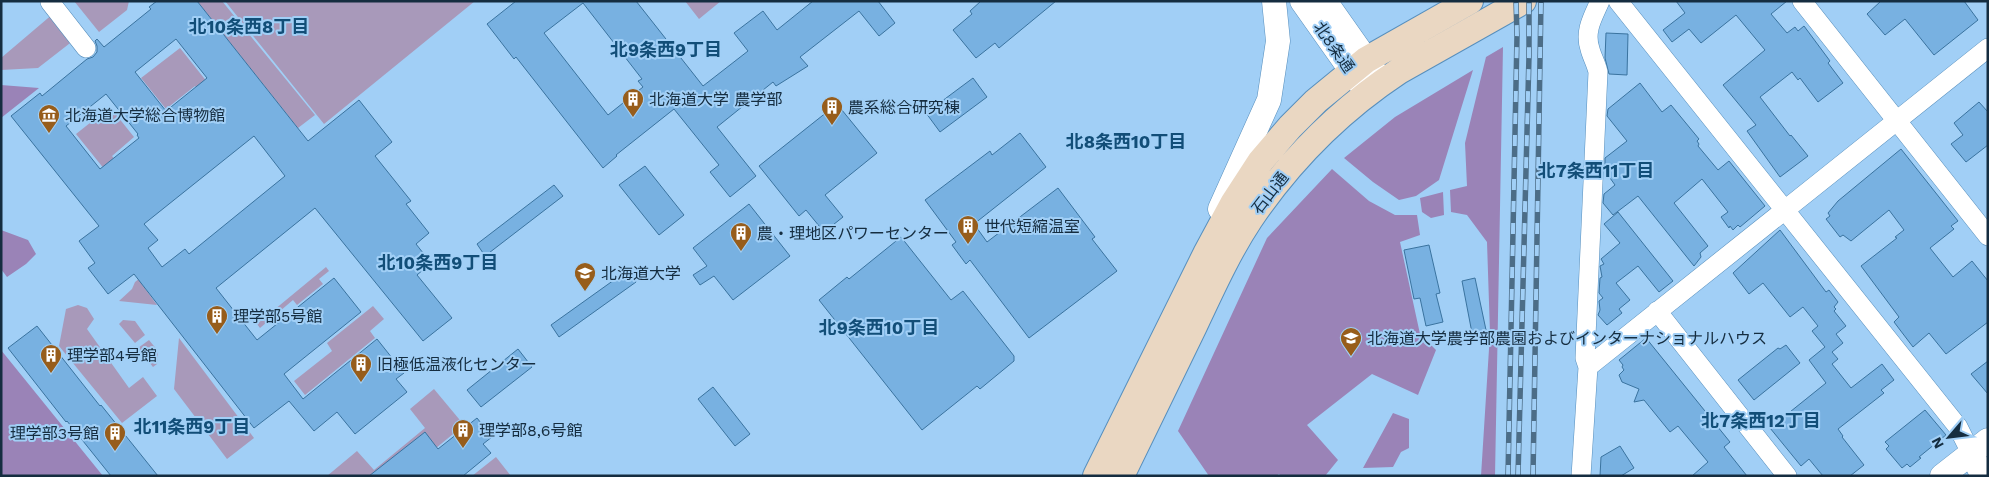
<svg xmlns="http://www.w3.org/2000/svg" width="1989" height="477" viewBox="0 0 1989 477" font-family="'Work Sans','Noto Sans JP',sans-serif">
  <rect width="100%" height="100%" fill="#a1cff6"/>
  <!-- green -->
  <path fill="#a899ba" d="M74,1H129L127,10L99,32Z
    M197,1H222L315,115L298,128Z
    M225,1H475L324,124Z
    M685,1H721L699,19Z
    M54,13L74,40L38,68L1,70V58Z
    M180,48L231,112L222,120L195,86L166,109L141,78Z
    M110,107L134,137L112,156L145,197L134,206L76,134Z
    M154,267L157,270L141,283L157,305L119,301L132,289L135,282Z
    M326,267L329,271L319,279L323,284L297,305L293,300L260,328L257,324Z
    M78,305L87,308L94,319L87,329L129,388L143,377L157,396L122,423L59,346L66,309Z
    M373,306L384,319L370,331L375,338L305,395L294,381L332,351L327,343Z
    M123,320L135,321L145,335L135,343L119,324Z
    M179,338L254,438L227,459L174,389Z
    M149,340L158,351L157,364L153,367L138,348Z
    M434,389L464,425L402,476H327L357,451L374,470L425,428L410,409Z
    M496,457L511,476H472Z"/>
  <!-- forest -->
  <path fill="#9a83b7" d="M1503,47L1495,476H1481L1490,333L1487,242L1467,215L1451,212L1450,190L1467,186L1465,143L1486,57Z
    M1473,70L1439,180L1416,196L1399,200L1373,182L1344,158L1395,117Z
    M1,85L39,88L1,118Z
    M1332,169L1369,201L1395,215H1417L1420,235L1400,242L1420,334L1436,350L1418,395L1372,374L1307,425L1338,460L1325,476H1281L1279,474L1276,476H1209L1178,431L1267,238Z
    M1443,192L1444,215L1431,218L1422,212L1420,198Z
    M1,230L28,240L36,254L26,264L7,277L1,269Z
    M1,350L103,476H1Z
    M1393,413L1409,419V448L1401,452L1393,467L1363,468Z"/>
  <!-- building -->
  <path fill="#78b1e1" stroke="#3a739f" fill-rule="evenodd" d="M157,1H197L308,141L359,100L392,142L375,156L411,201L406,204L429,233L416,244L431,263L417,275L452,318L423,341L315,208L216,288L257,340L334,278L361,312L284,374L303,399L377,339L404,373L396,379L407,392L355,434L337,412L314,431L289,401L254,428L134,274L108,294L88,268L95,263L79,241L99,226L11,116L40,93L42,96L87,59L93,57L97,52V46L95,41L97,39L104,47L151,9L149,7ZM176,39L207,78L166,111L135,72ZM106,94L138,134L137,135L139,138L100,169L66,126ZM254,136L285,176L189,254L185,249L162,267L148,248L158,240L144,224Z
    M516,1H636L703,86L748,51L734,33L763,11L777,30L813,1H878L895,23L879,36L859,11L800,57L808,66L776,86L773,82L717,127L756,176L730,197L710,172L719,165L674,109L616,155L617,156L603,168L516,57L514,59L487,24ZM583,3L642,79L638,81L643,87L608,115L544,33Z
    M981,1H1056L999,48L995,43L976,58L953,30L972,14L970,11Z
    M1676,1H1787L1771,14L1787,33L1795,27L1798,31L1804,26L1830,61L1828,63L1843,83L1818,102L1800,78L1798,80L1792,72L1760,97L1790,136L1791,135L1808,156L1780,177L1747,131L1756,125L1723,85L1765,50L1736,15L1701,43L1689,29L1672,42L1663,30L1685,13Z
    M1881,1H1964L1978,20L1934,55L1905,19L1885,35L1867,14Z
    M1606,33L1628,34L1627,75L1609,74L1605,58Z
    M973,78L987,97L940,132L926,113Z
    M1640,83L1662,112L1671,105L1699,139L1697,141L1699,144L1698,146L1718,170L1729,161L1765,206L1740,227L1738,225L1733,230L1730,226L1729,228L1721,217L1728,212L1702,179L1674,203L1708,246L1700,253L1701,257L1694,266L1638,196L1613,215L1603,203L1604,194L1615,185L1605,171V158L1627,141L1607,116L1608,109Z
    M1979,102L1988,112V145L1966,162L1951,144L1963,135L1954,123Z
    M837,104L877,153L825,195L843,217L824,232L806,210L799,216L759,166Z
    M1020,133L1046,167L974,224L987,242L1058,188L1095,237L1092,239L1117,271L1029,338L970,260L966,264L952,245L956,242L925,200L990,151L992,155Z
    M1901,149L1958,221L1951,226L1954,229L1930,248L1953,277L1972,261L1988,281V322L1946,354L1929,333L1913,347L1894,322L1899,317L1861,266L1897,238L1895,237L1904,230L1889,210L1851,241L1843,235L1840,237L1826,219L1830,216L1828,213L1838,201Z
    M645,166L684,215L659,235L619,185Z
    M554,185L563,196L485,256L477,244Z
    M749,204L790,256L733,300L714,276L700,285L693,275L707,266L693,248Z
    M1618,212L1673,281L1659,292L1638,266L1616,283L1630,300L1619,309L1622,313L1607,325L1598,315L1600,310L1599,301L1603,298L1599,293L1600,278L1602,277L1600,266L1604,264L1601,259L1620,243L1604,224Z
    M1780,230L1826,292L1829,290L1838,302L1834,307L1836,309L1834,311L1846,326L1836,334L1843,343L1832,352L1838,359L1832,364L1851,388L1882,364L1894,380L1881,390L1884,393L1838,429L1843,436L1842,437L1864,465L1850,476H1823L1809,459L1801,466L1770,428L1826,383L1809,360L1825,347L1812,331L1818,326L1803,307L1790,317L1763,283L1749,294L1733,273Z
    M901,237L951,300L963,291L1014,356V361L980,389L977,386L922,430L819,300L847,277L849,279Z
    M1429,245L1440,293L1436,294L1443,322L1426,326L1420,298L1414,299L1404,250Z
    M628,270L636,282L559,337L551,325Z
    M1475,278L1486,330L1472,333L1462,281Z
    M37,326L100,406L101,405L158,476H111L67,421L66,422L8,348Z
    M1646,338L1730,442L1724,447L1747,476H1692L1708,462L1678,426L1670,432L1644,400L1634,402L1639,389L1622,382L1619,375L1624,370L1622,367L1623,365L1619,360Z
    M1786,345L1800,363L1754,400L1738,380L1778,348L1780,349Z
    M518,349L532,367L481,407L467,390Z
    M1988,361V394L1971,374Z
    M713,387L750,434L735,446L698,399Z
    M1925,410L1946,435L1919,457L1921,458L1910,467L1907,464L1902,468L1886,449L1889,446L1885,442Z
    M477,418L492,437L483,444L491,453L463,476H369L425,432L438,449Z
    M1620,446L1634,468L1621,476H1600L1601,457Z"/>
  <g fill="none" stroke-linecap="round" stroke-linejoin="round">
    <!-- minor casing -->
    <g stroke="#578fbd" stroke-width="20">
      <path id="minor" d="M1618,1L1958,427L1971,453
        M1802,1L1988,236
        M50,2L86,48
        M1657,311L1787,476
        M1588,367L1988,48
        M1581,476L1588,367L1585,358L1598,72C1596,63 1592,57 1590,49C1584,31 1593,17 1600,1"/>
    </g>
    <!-- tertiary casing -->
    <g stroke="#578fbd" stroke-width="25">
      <path id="tertiary" d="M1302,1L1367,93
        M1325,1L1382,82
        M1220,209L1269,100L1278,41L1274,1
        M1971,453L1983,476
        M1942,476L1988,440"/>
    </g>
    <!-- secondary casing -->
    <g stroke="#578fbd" stroke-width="28">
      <path id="secondary" d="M1096,476L1206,254L1234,202L1260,162L1290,127L1316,101L1366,60L1470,1
        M1121,476C1145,426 1170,376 1194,326C1211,290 1228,252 1250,219C1290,160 1340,110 1399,71L1523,1"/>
    </g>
    <!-- minor -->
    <use href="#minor" stroke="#fff" stroke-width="19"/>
    <!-- tertiary -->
    <use href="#tertiary" stroke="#fff" stroke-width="24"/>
    <!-- secondary -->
    <use href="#secondary" stroke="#ead7c2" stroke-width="26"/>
    <!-- rail casing -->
    <g stroke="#4c6d87" stroke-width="5.5">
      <path id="rail" d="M1508,476L1517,36L1516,1
        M1518,476L1529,56V1
        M1533,476L1541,1"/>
    </g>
    <!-- rail -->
    <use href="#rail" stroke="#a1cff6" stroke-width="4" stroke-dasharray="11" stroke-linecap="butt"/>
  </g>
  <!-- icons -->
  <defs>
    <g id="building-pin" transform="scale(1.125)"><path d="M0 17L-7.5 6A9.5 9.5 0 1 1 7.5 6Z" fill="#975d1b" stroke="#a1cff6"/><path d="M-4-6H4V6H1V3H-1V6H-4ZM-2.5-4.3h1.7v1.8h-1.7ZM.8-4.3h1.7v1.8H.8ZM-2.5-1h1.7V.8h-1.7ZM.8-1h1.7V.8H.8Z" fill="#fff"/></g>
    <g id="museum-pin" transform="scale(1.125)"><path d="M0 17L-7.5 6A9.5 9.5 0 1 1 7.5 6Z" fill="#975d1b" stroke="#a1cff6"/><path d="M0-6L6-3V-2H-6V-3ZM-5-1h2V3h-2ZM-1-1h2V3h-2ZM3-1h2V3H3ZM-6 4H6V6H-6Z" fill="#fff"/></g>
    <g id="university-pin" transform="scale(1.125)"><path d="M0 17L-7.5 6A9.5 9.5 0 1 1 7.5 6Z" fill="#975d1b" stroke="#a1cff6"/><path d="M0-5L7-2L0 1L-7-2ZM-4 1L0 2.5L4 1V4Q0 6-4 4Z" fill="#fff"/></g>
  </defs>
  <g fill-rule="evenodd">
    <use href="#building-pin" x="633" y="99"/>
    <use href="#building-pin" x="832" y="107"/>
    <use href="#museum-pin" x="49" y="115"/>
    <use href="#building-pin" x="968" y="226"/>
    <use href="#building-pin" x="741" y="233"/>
    <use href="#university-pin" x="585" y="273"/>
    <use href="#building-pin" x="217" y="316"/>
    <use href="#university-pin" x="1351" y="338"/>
    <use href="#building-pin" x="51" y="355"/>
    <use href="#building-pin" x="361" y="364"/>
    <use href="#building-pin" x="463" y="430"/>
    <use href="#building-pin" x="115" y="433"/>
  </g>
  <g text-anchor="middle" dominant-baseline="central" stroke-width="4" stroke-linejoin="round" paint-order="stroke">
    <!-- street labels -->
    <g font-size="16" fill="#152d40" stroke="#a1cff6">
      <text transform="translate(1334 47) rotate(55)">北8条通</text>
      <text transform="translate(1270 193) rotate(-52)">石山通</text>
    </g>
    <!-- poi labels -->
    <g font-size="16" fill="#152d40" stroke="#a1cff6" text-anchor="start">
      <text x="649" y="99">北海道大学 農学部</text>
      <text x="848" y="107">農系総合研究棟</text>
      <text x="65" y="115">北海道大学総合博物館</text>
      <text x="984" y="226">世代短縮温室</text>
      <text x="757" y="233">農・理地区パワーセンター</text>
      <text x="601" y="273">北海道大学</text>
      <text x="233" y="316">理学部5号館</text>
      <text x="1367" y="338">北海道大学農学部農園およびインターナショナルハウス</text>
      <text x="67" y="355">理学部4号館</text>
      <text x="377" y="364">旧極低温液化センター</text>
      <text x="479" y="430">理学部8,6号館</text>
      <text x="99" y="433" text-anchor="end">理学部3号館</text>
    </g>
    <!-- neighbourhood labels -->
    <g font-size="18" font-weight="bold" fill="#124e78" stroke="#a1cff6">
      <text x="249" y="26">北10条西8丁目</text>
      <text x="666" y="49">北9条西9丁目</text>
      <text x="1126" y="141">北8条西10丁目</text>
      <text x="1596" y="170">北7条西11丁目</text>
      <text x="438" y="262">北10条西9丁目</text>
      <text x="879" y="327">北9条西10丁目</text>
      <text x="1761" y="420">北7条西12丁目</text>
      <text x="192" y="426">北11条西9丁目</text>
    </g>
  </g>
  <!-- border -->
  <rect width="1989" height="477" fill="none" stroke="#152d40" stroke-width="5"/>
  <!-- north arrow -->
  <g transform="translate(1949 437) rotate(242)" stroke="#a1cff6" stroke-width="4" paint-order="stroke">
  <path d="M0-4L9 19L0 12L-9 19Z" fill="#152d40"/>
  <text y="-8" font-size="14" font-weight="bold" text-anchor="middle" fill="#152d40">N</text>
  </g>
</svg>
